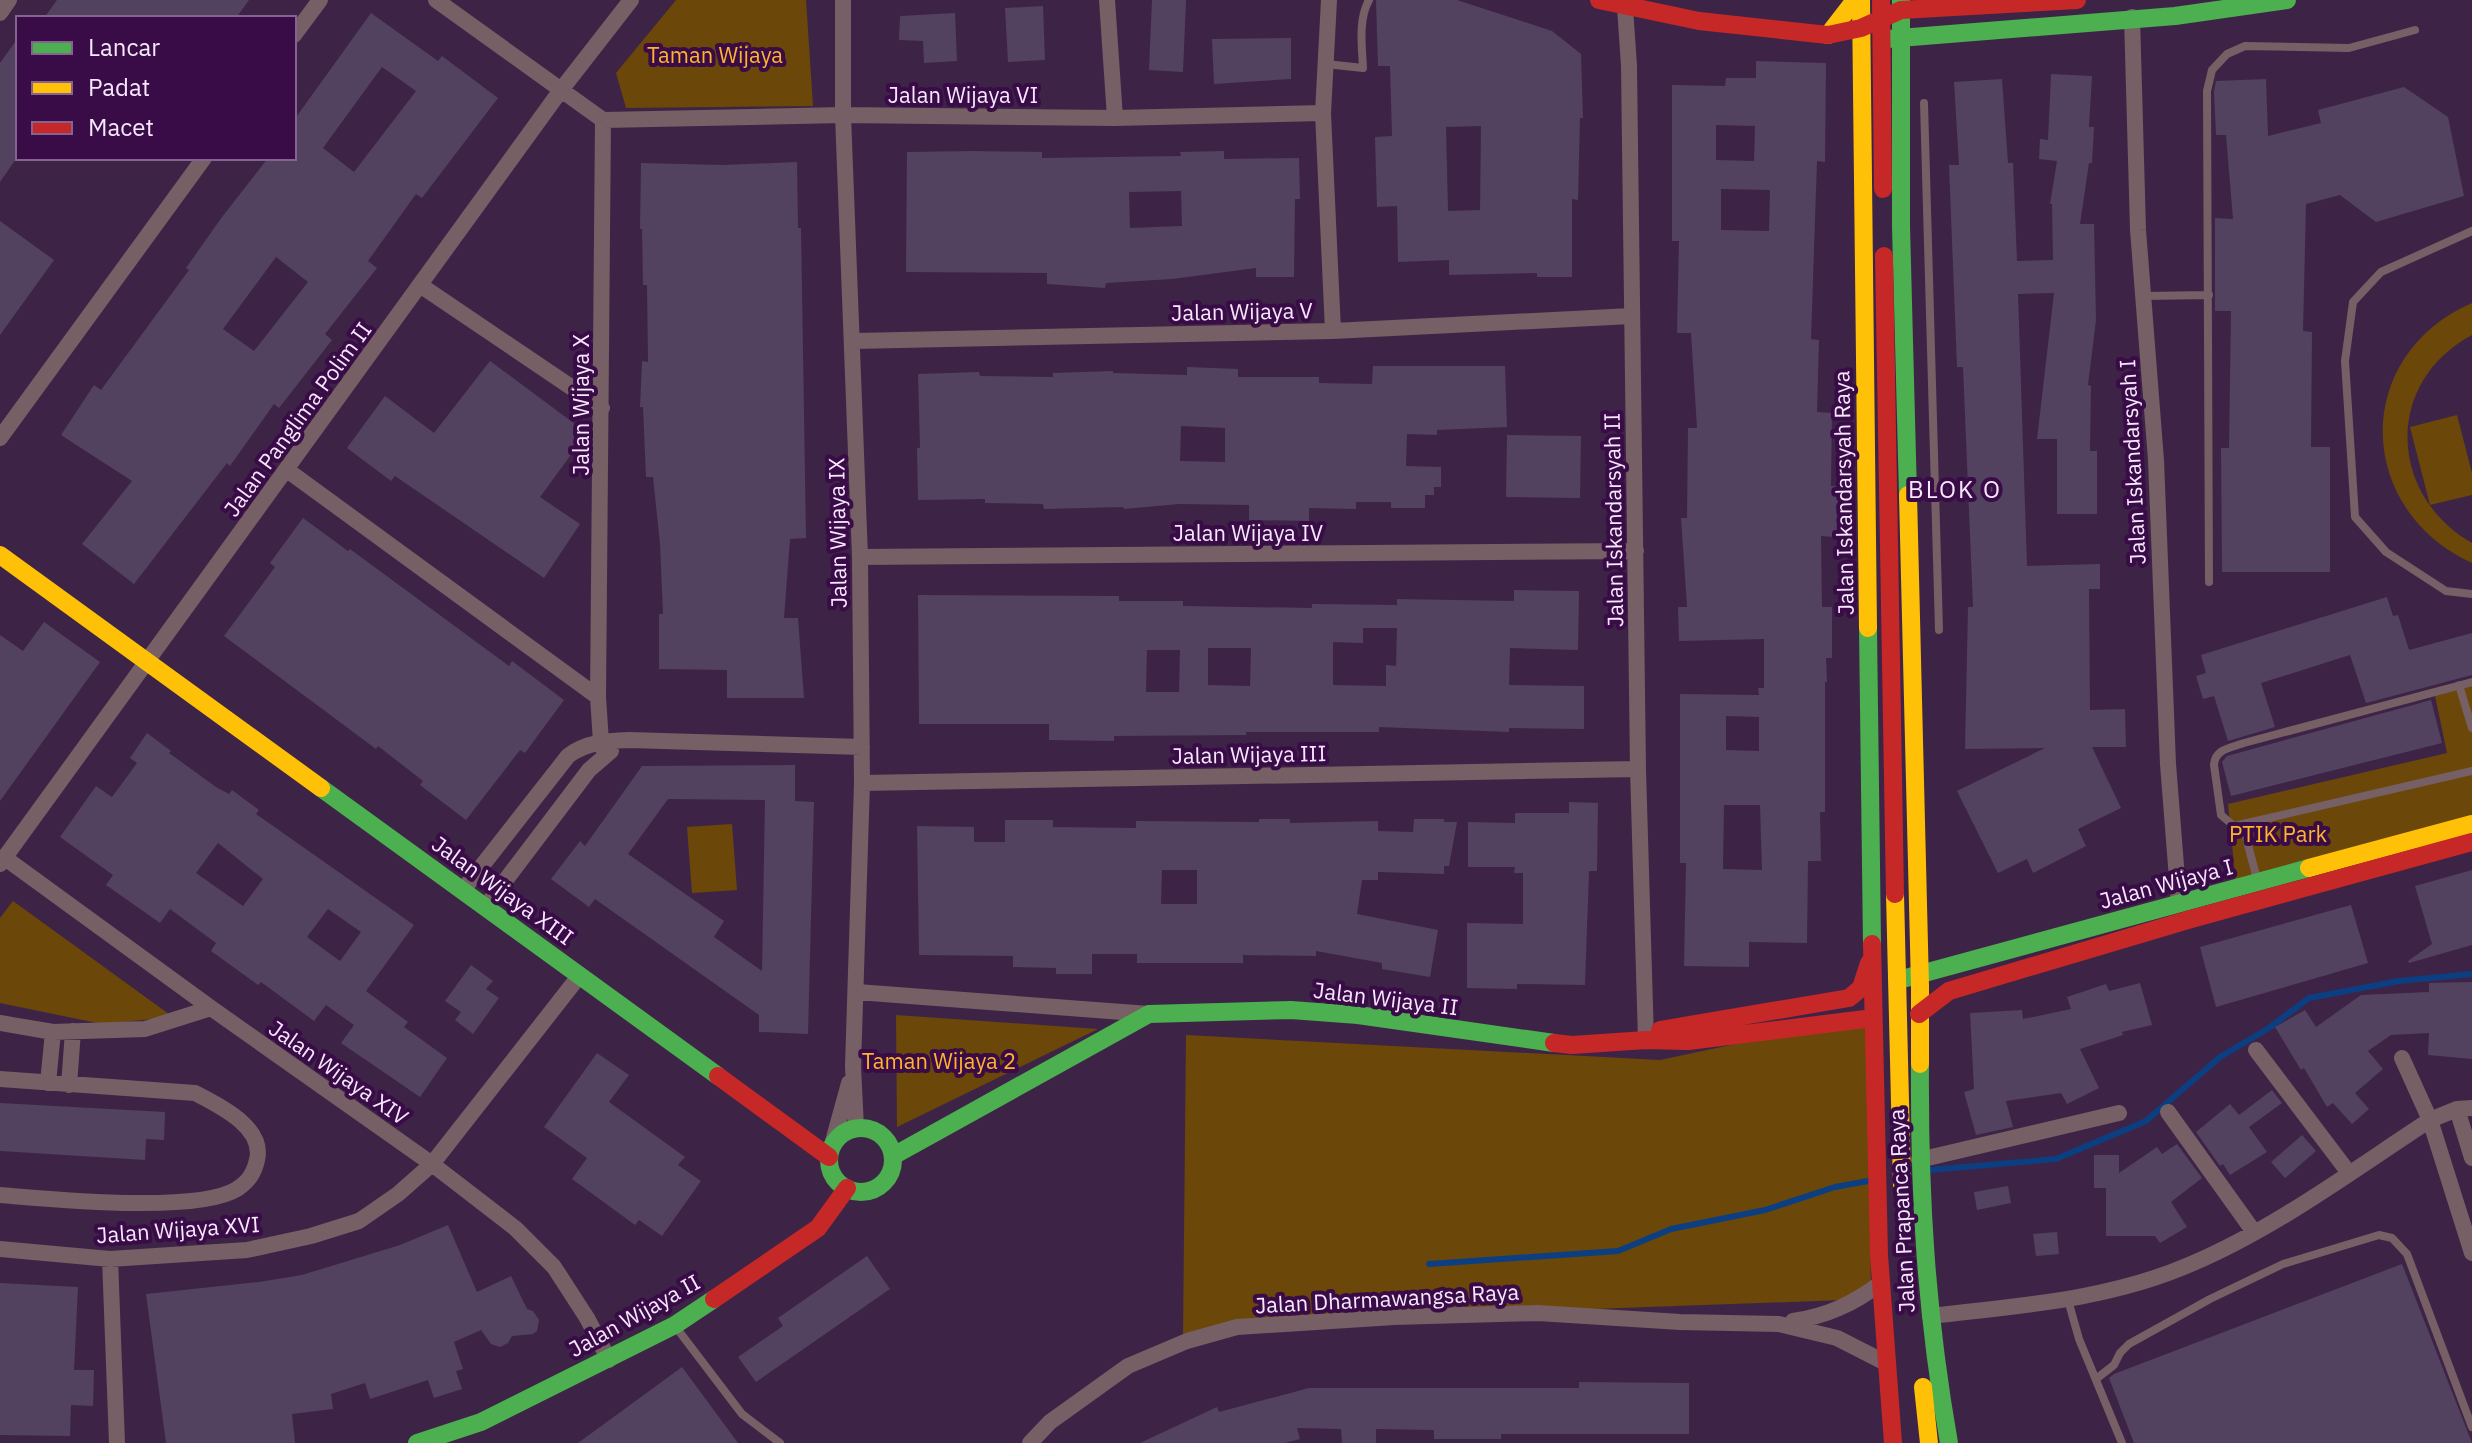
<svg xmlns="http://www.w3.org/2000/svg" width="2472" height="1443" viewBox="0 0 2472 1443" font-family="'IBM Plex Sans',sans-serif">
  <rect width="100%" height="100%" fill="#3d2446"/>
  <!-- green -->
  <path fill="#6b4709" d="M676,0H806L813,106L626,108L616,73Z
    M2472,303V335C2384,382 2388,495 2472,543V563C2354,509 2352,355 2472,303Z
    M2457,415L2472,473V495L2430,505L2410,427Z
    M2472,684V822L2236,885L2228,804L2447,753L2434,691Z
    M732,824L737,890L692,893L687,827Z
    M13,901L173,1017L102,1024L0,1003V918Z
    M896,1015L1098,1029L897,1127Z
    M1868,1016L1871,1299L1238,1322L1183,1337L1186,1035L1660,1060Z"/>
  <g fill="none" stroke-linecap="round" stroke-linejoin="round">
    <!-- stream -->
    <path stroke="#0c3f82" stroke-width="6" d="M1929,1170L2056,1159L2146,1121L2220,1057L2269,1028L2309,998L2399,981L2472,974
      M1429,1264L1618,1251L1671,1229L1765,1210L1835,1187L1868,1181"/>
  </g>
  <!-- building -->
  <path fill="#534160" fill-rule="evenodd" d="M57,0H249L236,18H44Z
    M1152,0H1186L1183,72L1149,70Z
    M1376,0H1457L1552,31L1581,54L1583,118H1580L1578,200L1572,199V277H1537V273L1449,275V260L1398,262L1397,206L1377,207L1375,137L1392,136L1390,66H1378ZM1481,126L1480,210L1448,211L1446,127Z
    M1043,6L1045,60L1008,62L1005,8Z
    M371,13L438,61L442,56L498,98L422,198L416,194L368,261L377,268L325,334L332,340L279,408L274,404L230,466L227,463L134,584L82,544L132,481L61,435L94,385L101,390L189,270L186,268L222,217L268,158H294V120ZM382,67L416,91L354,172L323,148ZM276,257L308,282L254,351L223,329Z
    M955,13L957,61L924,63L923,41L899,40L900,16Z
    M18,38V156L0,182V63Z
    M1291,38V79L1214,84L1212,39Z
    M1756,61L1826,63L1825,162L1817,161L1811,339L1819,340L1817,412L1832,413L1831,486L1850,487L1847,538L1821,536L1822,607H1832V658H1826L1827,682H1825V812H1820L1821,861H1808L1807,943L1749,942V967L1684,966L1686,863H1680V694L1759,695L1758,688H1764V639L1679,641L1678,607H1687L1681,518H1687L1688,428H1697L1691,333H1677L1679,241H1672V85L1725,86L1726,78H1756ZM1716,125L1755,126L1754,161L1716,160ZM1721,189L1770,190L1769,231L1721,230ZM1726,716L1759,717V751L1726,750ZM1724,805H1760L1762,870L1723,869Z
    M2051,74L2092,76L2089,127H2094L2092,163H2089L2080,224H2094L2096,320L2088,385L2091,386L2090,451H2097V514H2057V439H2037L2054,293L2018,294L2027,566L2100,564V589H2089L2090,710L2125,709L2126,747H2092L2121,808L2078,829L2086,846L2033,873L2027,859L1998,873L1957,791L2045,748L1965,749L1968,607H1973L1963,367H1957L1949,165H1959L1954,82L2002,79L2008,163H2013L2017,261L2053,260L2052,204H2050L2057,161L2039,159L2040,139L2048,140Z
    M2266,79L2268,136L2321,123L2318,110L2404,87L2448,117L2464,196L2376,222L2340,195L2306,204L2303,331L2312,332L2311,447H2330V572H2222L2221,448H2229L2231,311H2215V218L2233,219L2226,135H2216L2214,92L2216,81Z
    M973,151L1042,152V158L1181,156L1180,152L1224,151V159L1299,158L1300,199H1295L1294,277H1256V268L1172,279L1106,283L1105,288L1047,284V273L906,272L907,152ZM1181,191L1182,226L1130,228L1129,192Z
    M797,162L798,228H801L806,538L790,539L784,618H798L804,698H727V670L659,669V614H663L660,544L653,477H646L643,407H640L642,361L648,362L647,285H643L642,229H640L641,163L722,165Z
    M0,221L54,260L0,335Z
    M490,361L587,433L540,497L580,524L544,578L395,476L391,481L347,448L385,396L434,433Z
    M1373,366H1505L1507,427L1437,430V435L1407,434L1406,466L1441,467V487H1434V495H1425V508H1391V502H1356V509L1309,508V521L1249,520V505L1179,504L1124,509L1123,507L1044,509L1043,504L985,503V499L918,500L917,448H920L918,374L979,372L980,376L1053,377V373L1113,371V373L1187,375V367L1238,369V377H1319V383L1372,384ZM1181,426L1225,428V462L1180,461Z
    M1507,435L1581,436L1580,498L1506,497Z
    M303,518L348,551L350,549L509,666L512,661L564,700L525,753L520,750L466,820L420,785L423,781L378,746L376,749L224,636L275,567L270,563Z
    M1514,590L1579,591L1578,650L1510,648L1509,685L1584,686V729L1509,728V732L1379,727V732H1246V735L1114,736V741L1049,740V724H919L918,595L1119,596V601H1183V606L1312,608V604L1397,605V599L1514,601ZM1363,628H1397L1396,666L1386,665V686L1333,685V642L1363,643ZM1208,648H1251L1250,686L1208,685ZM1147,650H1180L1179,692H1146Z
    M2387,597L2393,616L2398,615L2409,650L2472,633V675L2366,703L2350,655L2261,683L2275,727L2228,741L2214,696L2203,699L2196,676L2206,673L2201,655Z
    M44,622L100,662L0,801V635L23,651Z
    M2431,700L2442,743L2231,796L2222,762L2227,756Z
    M147,733L171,751L169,753L216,787L229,794L232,790L259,810L256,814L414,925L366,991L408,1022L404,1027L447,1058L420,1097L341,1043L354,1025L326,1005L314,1021L261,982L258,985L211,951L216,943L170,909L160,923L106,885L113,875L60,837L96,786L112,797L137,763L130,758ZM218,843L263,879L243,906L196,873ZM328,909L361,932L340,961L307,937Z
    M795,765V801L814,802L808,1034L759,1032V1015L595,899L589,907L551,879L580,841L585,846L642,766ZM668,799L765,800L762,971L714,937L724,921L628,854Z
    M1569,802L1598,803L1597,871H1589L1585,985L1517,984V989L1467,988V923L1523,924V873H1514L1515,867H1468V822L1515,823V813H1569Z
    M1259,819H1290V823L1378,821V831L1413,832L1414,819H1444V822H1457L1449,866H1444V874L1378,872V880H1362L1357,914L1438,930L1430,977L1382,969V963L1316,951V956L1243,955V963H1137V954H1092V974H1056V968L1013,967V956L919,955L917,826L974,827V842H1005V820H1053V827L1136,828V821L1259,822ZM1162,870H1197V904H1161Z
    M2472,870V945L2409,963L2408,961L2432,944L2415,886Z
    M2351,905L2368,963L2216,1007L2200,947Z
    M471,965L493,981L486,989L499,998L473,1034L455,1020L461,1012L445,1001Z
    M2472,982V1059L2428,1055L2429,1033L2391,1035L2368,1051L2383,1069L2355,1093L2369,1109L2352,1124L2333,1103L2327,1107L2304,1068L2301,1070L2275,1027L2305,1010L2316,1027L2361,995L2429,992V983Z
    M2140,983L2152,1025L2122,1032L2123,1035L2080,1049L2099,1088L2067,1104L2061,1093L2006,1101L2013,1127L1976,1135L1964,1092L1974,1089L1970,1013L2022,1010L2023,1019L2071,1009L2067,997L2106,984L2109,991Z
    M597,1053L629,1075L609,1102L685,1157L678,1165L701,1181L662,1236L639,1220L635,1225L572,1179L587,1158L544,1127Z
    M2272,1090L2282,1103L2249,1127L2267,1152L2230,1175L2223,1164L2220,1166L2196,1132L2230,1104L2239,1115Z
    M0,1103L165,1112L164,1140L146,1139L145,1160L0,1151Z
    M2302,1135L2316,1151L2285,1178L2271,1162Z
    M2177,1144L2202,1178L2171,1202L2187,1227L2160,1243L2155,1236H2106V1188H2094V1155H2119V1173L2157,1147L2162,1154Z
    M2008,1186L2011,1203L1977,1210L1974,1192Z
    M448,1225L477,1292L511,1276L527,1309L533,1311L539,1320L537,1331L533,1334L512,1336L508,1343L500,1347L491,1344L481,1330L454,1342L463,1369L456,1371L462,1389L434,1398L428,1380L370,1399L365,1383L331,1394L333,1409L292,1414L295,1443H166L146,1294L259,1282L302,1275L400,1245Z
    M2057,1232L2059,1254L2036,1256L2033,1234Z
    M867,1256L890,1289L756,1382L738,1357L783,1326L778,1318Z
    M2402,1264L2472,1443H2134L2109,1378L2114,1374Z
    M0,1283L78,1287L74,1370H94L93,1406L71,1405L70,1436L0,1435Z
    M682,1367L738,1443H578Z
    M1579,1382L1689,1383V1434H1501V1439H1434V1430L1376,1429V1443H1342L1341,1429L1297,1428L1300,1439L1285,1443H1140L1217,1407L1219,1412L1309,1388H1579Z"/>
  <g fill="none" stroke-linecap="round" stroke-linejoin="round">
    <!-- lane -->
    <path stroke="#765f65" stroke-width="8" d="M1326,64L1363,68C1362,46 1358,20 1369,0
      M1924,103L1939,630
      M2472,231L2381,272L2353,302L2345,361L2355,517L2386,552L2446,591L2472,594
      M2144,296L2209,295
      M2209,582L2207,91L2212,70L2227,54L2245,46L2349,48L2415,30
      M2472,682L2244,743C2230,748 2215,749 2214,765L2221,815L2234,826L2472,771
      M2459,685L2472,728
      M2243,826L2257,879
      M2068,1300L2079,1339L2122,1443
      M675,1326L742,1414L780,1443
      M2096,1379L2114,1365L2120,1353L2129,1344L2210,1299L2283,1264L2379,1235L2392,1238L2407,1254L2472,1427"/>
    <!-- street -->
    <path stroke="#765f65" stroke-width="16" d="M436,0L603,120L598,697L601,742L605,755
      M843,0V115L860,557L862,783L853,1066L856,1128
      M1107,0L1115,118
      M1329,0L1323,113L1333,331
      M1625,7L1629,66L1638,769L1646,1040
      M0,13L9,0
      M2132,17L2138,230L2156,460L2168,764L2179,904
      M294,35L320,0
      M603,120L843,115L1115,118L1323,113
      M420,285L602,408
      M854,341L1333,331L1631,316
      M0,438L204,158
      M287,470L598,697
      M860,557L1636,551
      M862,783L1638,769
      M5,858L211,1008L432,1164L515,1228L554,1267L587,1318L609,1360
      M0,864L561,90L631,0
      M463,890L568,756C586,742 607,741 629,740L862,747
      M486,906L589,770L611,751
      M857,992L1149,1014
      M0,1023L53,1032L145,1029L211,1008
      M2256,1050L2349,1173
      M2402,1058L2430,1120L2472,1253
      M0,1079L195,1093C218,1105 265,1127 257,1160C254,1173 249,1181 237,1189C197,1214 50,1199 0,1195
      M48,1083L53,1032
      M69,1085L73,1031
      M2457,1109L2472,1158
      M2168,1112L2254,1232
      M832,1145L849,1083
      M1919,1160L2119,1113
      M0,1249L110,1259L247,1250L311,1236L359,1221L398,1194L432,1164L580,975
      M110,1259L117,1443
      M1930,1316C2017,1306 2109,1300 2191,1264C2276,1228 2353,1170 2430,1120L2457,1109L2472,1108
      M1793,1321C1827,1316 1853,1304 1881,1283
      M1030,1443L1050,1422L1128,1366L1187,1341L1237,1327L1394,1317L1538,1313L1680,1322L1779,1324L1837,1338L1888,1364"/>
    <!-- fast -->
    <path stroke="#4caf50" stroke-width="18" d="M1901,0V226L1908,495
      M1887,39L2175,16L2287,0
      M1868,628L1872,944
      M321,788L718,1076
      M1906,978L2309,868
      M1920,1064C1919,1195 1926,1313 1949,1443
      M829 1160a32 32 0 1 1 64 0a32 32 0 1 1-64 0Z
      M893,1156L1149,1014L1291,1010L1358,1015L1554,1043
      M417,1443L481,1422L675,1325L714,1299"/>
    <!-- slow -->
    <path stroke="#ffc107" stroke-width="18" d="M1861,0L1868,628
      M1828,35L1855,0
      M1908,495L1920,986V1064
      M0,555L321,788
      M2309,868L2472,824
      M1895,894L1902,1185
      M1923,1387L1929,1443"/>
    <!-- jam -->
    <path stroke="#c62828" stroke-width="18" d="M1599,0L1699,21L1828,35L1861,28L1901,10L2077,0
      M1881,0L1883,189
      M1884,256L1895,894
      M1872,944L1879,1255L1893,1443
      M1919,1014L1949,991L2191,919L2472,842
      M1660,1030L1849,998L1861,988L1869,963
      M1554,1043L1572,1045L1646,1040L1688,1041L1873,1018
      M718,1076L829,1157
      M714,1299L818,1228L847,1188"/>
  </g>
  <g text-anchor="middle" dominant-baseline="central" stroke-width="8" stroke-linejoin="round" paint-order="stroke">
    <!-- park labels -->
    <g font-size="22" fill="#feb52d" stroke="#390b47">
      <text x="715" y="54">Taman Wijaya</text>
      <text x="2278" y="833">PTIK Park</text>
      <text x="939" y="1060">Taman Wijaya 2</text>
    </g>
    <!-- street labels -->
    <g font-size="22" fill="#f7e7fd" stroke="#390b47">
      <text x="963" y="94">Jalan Wijaya VI</text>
      <text transform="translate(1242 311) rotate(-1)">Jalan Wijaya V</text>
      <text transform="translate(580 405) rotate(-90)">Jalan Wijaya X</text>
      <text transform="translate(297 419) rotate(-54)">Jalan Panglima Polim II</text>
      <text transform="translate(2132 462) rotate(-93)">Jalan Iskandarsyah I</text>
      <text transform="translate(1843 493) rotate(-91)">Jalan Iskandarsyah Raya</text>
      <text transform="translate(1613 520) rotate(-91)">Jalan Iskandarsyah II</text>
      <text x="1248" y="532">Jalan Wijaya IV</text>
      <text transform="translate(837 533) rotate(-91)">Jalan Wijaya IX</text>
      <text transform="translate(1249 754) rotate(-1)">Jalan Wijaya III</text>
      <text transform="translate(2166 883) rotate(-15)">Jalan Wijaya I</text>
      <text transform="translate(503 890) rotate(36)">Jalan Wijaya XIII</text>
      <text transform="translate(1386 998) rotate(7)">Jalan Wijaya II</text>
      <text transform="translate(339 1072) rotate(35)">Jalan Wijaya XIV</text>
      <text transform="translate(1901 1211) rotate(-93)">Jalan Prapanca Raya</text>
      <text transform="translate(178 1229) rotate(-4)">Jalan Wijaya XVI</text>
      <text transform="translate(1387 1298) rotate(-3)">Jalan Dharmawangsa Raya</text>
      <text transform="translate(634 1315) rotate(-29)">Jalan Wijaya II</text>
    </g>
    <!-- neighbourhood labels -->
    <g font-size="24" letter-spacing="2" fill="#f7e7fd" stroke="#390b47">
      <text x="1955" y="489">BLOK O</text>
    </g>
  </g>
  <!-- legend -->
  <rect x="16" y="16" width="280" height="144" fill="#390b47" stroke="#856390" stroke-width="2"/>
  <rect x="32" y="42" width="40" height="12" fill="#4caf50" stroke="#856390" stroke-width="2"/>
  <text x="88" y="56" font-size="24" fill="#f7e7fd">Lancar</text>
  <rect x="32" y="82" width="40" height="12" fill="#ffc107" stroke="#856390" stroke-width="2"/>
  <text x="88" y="96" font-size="24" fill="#f7e7fd">Padat</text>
  <rect x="32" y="122" width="40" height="12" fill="#c62828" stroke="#856390" stroke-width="2"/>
  <text x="88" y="136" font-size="24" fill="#f7e7fd">Macet</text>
</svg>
